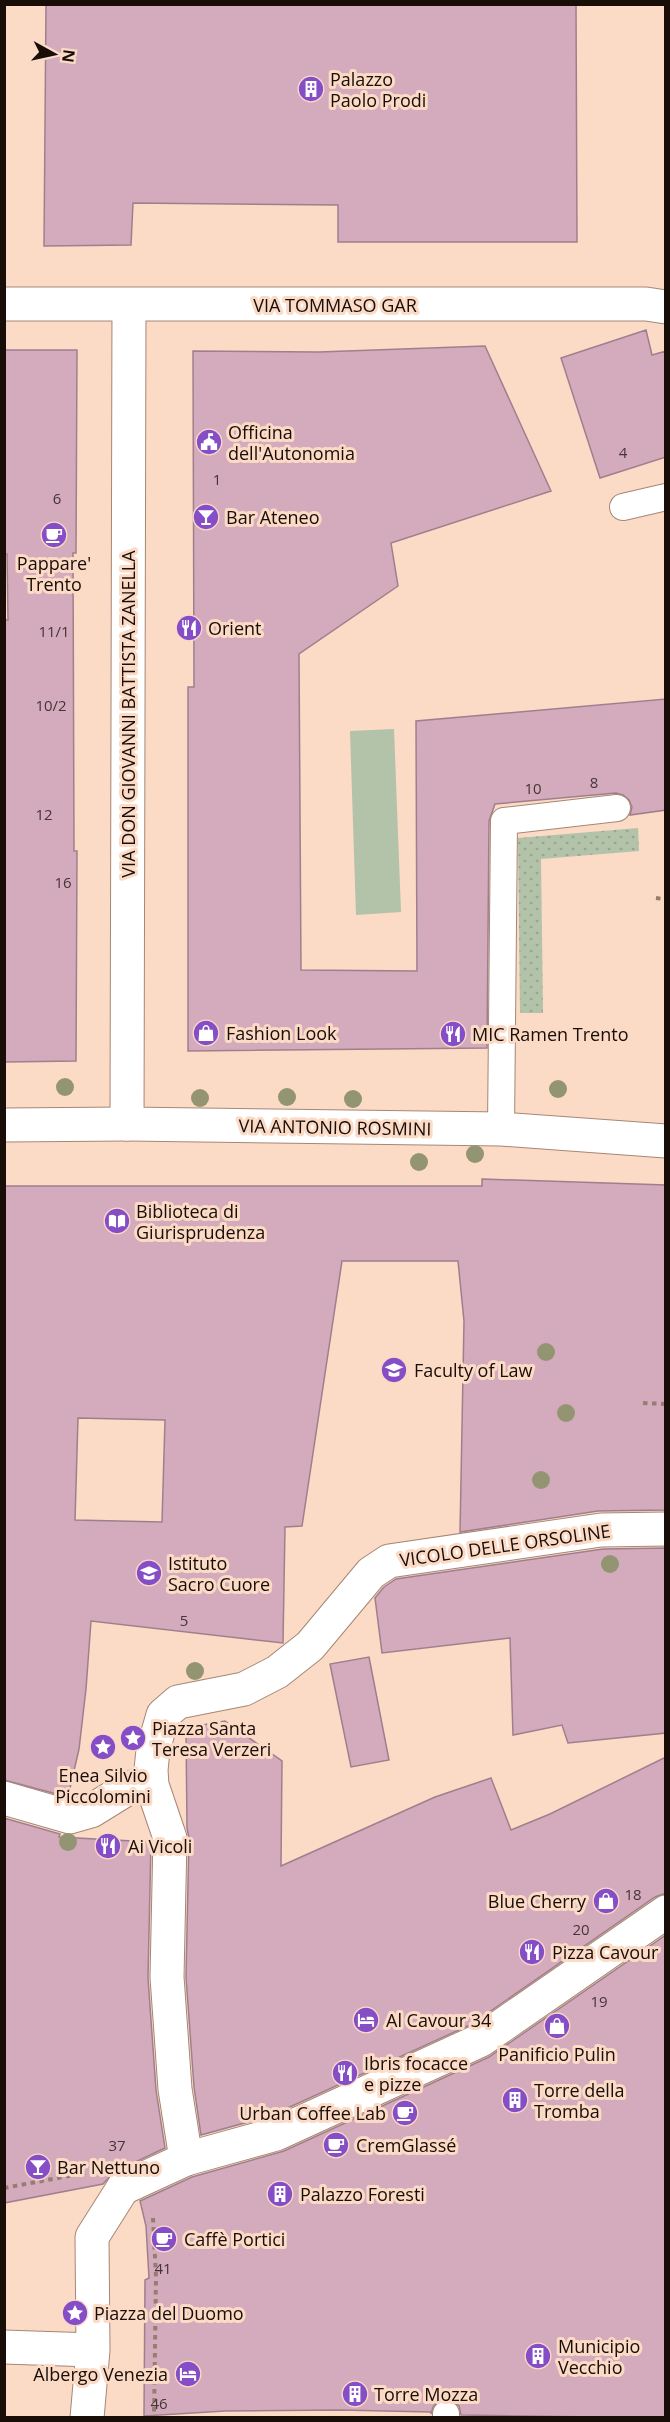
<svg xmlns="http://www.w3.org/2000/svg" width="670" height="2422" viewBox="0 0 670 2422" font-family="'Open Sans',sans-serif">
  <defs>
    <pattern id="grass-dots" width="8" height="8" patternUnits="userSpaceOnUse" patternTransform="scale(1.5)"><rect width="8" height="8" fill="#b2c3a9"/><path d="M2 2h.1M6 6h.1" fill="none" stroke="#98a690" stroke-width="1.8" stroke-linecap="round"/></pattern>
  </defs>
  <rect width="100%" height="100%" fill="#fbdac6"/>
  <!-- grass -->
  <path fill="url(#grass-dots)" d="M638,828L639,851L541,859L543,1013H520L518,838Z"/>
  <!-- green -->
  <path fill="#b2c3a9" d="M394,729L401,912L356,915L350,731Z"/>
  <!-- building -->
  <path fill="#d3abbd" stroke="#a07f8d" stroke-width="1.5" fill-rule="evenodd" d="M46,4H576L577,242H338V205L133,203L131,245L44,246Z
    M646,330L652,355L666,351V457L600,478L561,358Z
    M485,346L551,491L391,543L398,586L299,654L301,970L417,971L416,721L666,699V810L630,815L632,807L629,800L623,795L616,793L495,804L489,821L487,1048L188,1051V687H194L193,351L319,352Z
    M4,350H77L76,553H73L74,851H77L76,1061L4,1062V620H8L7,554H4Z
    M482,1179L666,1185V1510L598,1511L460,1532L464,1321L458,1261H342L302,1526L285,1527L283,1643L91,1621L86,1689L79,1749L68,1797L4,1780V1186H482ZM78,1418L165,1420L162,1522L75,1520Z
    M666,1548V1733L568,1743L562,1725L513,1735L510,1638L382,1653L375,1598L384,1587L396,1579L603,1549Z
    M369,1657L389,1760L351,1767L330,1664Z
    M225,1721L282,1761L281,1866L435,1797L491,1778L511,1830L550,1814L666,1757V1893L655,1897L472,2024L270,2116L201,2135L194,2087L186,1977L189,1838L187,1828L186,1728Z
    M4,1818L60,1834L59,1837L151,1842L148,1978L156,2090L165,2148L114,2172L103,2184L4,2203Z
    M666,1935V2418L461,2415L459,2406L453,2401L447,2399L438,2401L433,2407L431,2414V2412L340,2410L225,2411L144,2416L145,2280L149,2278L146,2226L140,2201L192,2177L284,2151L489,2057Z"/>
  <g fill="none" stroke-linecap="round" stroke-linejoin="round">
    <!-- service casing -->
    <g stroke="#a68775" stroke-width="28">
      <path id="service" d="M623,507L666,497
        M501,1129L504,821L617,808
        M446,2418V2414"/>
    </g>
    <!-- pedestrian casing -->
    <g stroke="#a68775" stroke-width="35">
      <path id="pedestrian" d="M151,1770L152,1785L170,1838L167,1977L175,2089L186,2159
        M4,1798L70,1817L91,1811L125,1790L145,1782L151,1770L153,1750L163,1715L178,1702L244,1689L277,1672L310,1646L371,1573L389,1561L601,1530L666,1529
        M4,2347L93,2350
        M87,2418L93,2350L92,2237L123,2188"/>
    </g>
    <!-- minor casing -->
    <g stroke="#a68775" stroke-width="35">
      <path id="minor" d="M4,304H646L666,307
        M127,1124L129,305
        M123,2188L186,2159L276,2134L481,2040L666,1912"/>
    </g>
    <!-- tertiary casing -->
    <g stroke="#a68775" stroke-width="35">
      <path id="tertiary" d="M4,1125L127,1124L501,1129L666,1141"/>
    </g>
    <!-- path -->
    <path stroke="#957e70" stroke-width="4" stroke-dasharray="4.5 4.5" stroke-linecap="butt" d="M656,898L663,899
      M643,1403L666,1404
      M4,2188L85,2173
      M153,2218L156,2277L154,2418"/>
    <!-- service -->
    <use href="#service" stroke="#fff" stroke-width="26"/>
    <!-- pedestrian -->
    <use href="#pedestrian" stroke="#fff" stroke-width="33"/>
    <!-- minor -->
    <use href="#minor" stroke="#fff" stroke-width="33"/>
    <!-- tertiary -->
    <use href="#tertiary" stroke="#fff" stroke-width="33"/>
  </g>
  <!-- trees -->
  <g fill="#939572">
    <circle cx="65" cy="1087" r="9"/>
    <circle cx="558" cy="1089" r="9"/>
    <circle cx="287" cy="1097" r="9"/>
    <circle cx="200" cy="1098" r="9"/>
    <circle cx="353" cy="1099" r="9"/>
    <circle cx="475" cy="1154" r="9"/>
    <circle cx="419" cy="1162" r="9"/>
    <circle cx="546" cy="1352" r="9"/>
    <circle cx="566" cy="1413" r="9"/>
    <circle cx="541" cy="1480" r="9"/>
    <circle cx="610" cy="1564" r="9"/>
    <circle cx="195" cy="1671" r="9"/>
    <circle cx="68" cy="1842" r="9"/>
  </g>
  <!-- icons -->
  <defs>
    <g id="building-disc" transform="scale(1.35)"><circle r="9.5" fill="#854ec6" stroke="#fbdac6"/><path d="M-4-6H4V6H1V3H-1V6H-4ZM-2.5-4.3h1.7v1.8h-1.7ZM.8-4.3h1.7v1.8H.8ZM-2.5-1h1.7V.8h-1.7ZM.8-1h1.7V.8H.8Z" fill="#fff"/></g>
    <g id="civic-disc" transform="scale(1.35)"><circle r="9.5" fill="#854ec6" stroke="#fbdac6"/><path d="M-.6-6.5H3V-4.5H.6V-3L4-1V1h2V6H-6V1h2V-1L-.6-3ZM-1.2 2.5V6h2.4V2.5Z" fill="#fff"/></g>
    <g id="bar-disc" transform="scale(1.35)"><circle r="9.5" fill="#854ec6" stroke="#fbdac6"/><path d="M-6-5H6L.8 .8V4.5H3.5V6h-7V4.5H-.8V.8Z" fill="#fff"/></g>
    <g id="cafe-disc" transform="scale(1.35)"><circle r="9.5" fill="#854ec6" stroke="#fbdac6"/><path d="M-5.5-4.5H6V0H3Q3 3.5 0 3.5H-2.5Q-5.5 3.5-5.5 0ZM3-3.2v2h1.7v-2ZM-6 4.5H4V6H-6Z" fill="#fff"/></g>
    <g id="restaurant-disc" transform="scale(1.35)"><circle r="9.5" fill="#854ec6" stroke="#fbdac6"/><path d="M-5-6h1v4h1v-4h1v4h1v-4h1v5L-1.5 .5V6h-2V.5L-5-1ZM5-6V6H3V1.5H1.5Q1.5-4 5-6Z" fill="#fff"/></g>
    <g id="shop-disc" transform="scale(1.35)"><circle r="9.5" fill="#854ec6" stroke="#fbdac6"/><path d="M-5-2.5h2.3a2.7 3.5 0 0 1 5.4 0H5L5.5 6h-11ZM-1.5-2.5h3a1.5 2.3 0 0 0-3 0Z" fill="#fff"/></g>
    <g id="library-disc" transform="scale(1.35)"><circle r="9.5" fill="#854ec6" stroke="#fbdac6"/><path d="M-6-4Q-3-5.5-.7-3.5V5Q-3 3-6 4ZM6-4Q3-5.5 .7-3.5V5Q3 3 6 4Z" fill="#fff"/></g>
    <g id="university-disc" transform="scale(1.35)"><circle r="9.5" fill="#854ec6" stroke="#fbdac6"/><path d="M0-5L7-2L0 1L-7-2ZM-4 1L0 2.5L4 1V4Q0 6-4 4Z" fill="#fff"/></g>
    <g id="school-disc" transform="scale(1.35)"><circle r="9.5" fill="#854ec6" stroke="#fbdac6"/><path d="M0-5L7-2L0 1L-7-2ZM-4 1L0 2.5L4 1V4Q0 6-4 4Z" fill="#fff"/></g>
    <g id="sight-disc" transform="scale(1.35)"><circle r="9.5" fill="#854ec6" stroke="#fbdac6"/><path d="M0-6L1.8-2.2L6-1.7L2.9 1.2L3.7 5.4L0 3.3L-3.7 5.4L-2.9 1.2L-6-1.7L-1.8-2.2Z" fill="#fff"/></g>
    <g id="hotel-disc" transform="scale(1.35)"><circle r="9.5" fill="#854ec6" stroke="#fbdac6"/><path d="M-6-4.5h1.5V1H6V5H4.5V3h-9V5H-6ZM-4 0a1.8 1.8 0 1 1 3.6 0ZM.5 0V-2.5h3Q6-2.5 6 0Z" fill="#fff"/></g>
  </defs>
  <g fill-rule="evenodd">
    <use href="#building-disc" x="311" y="89"/>
    <use href="#civic-disc" x="209" y="442"/>
    <use href="#bar-disc" x="206" y="517"/>
    <use href="#cafe-disc" x="54" y="535"/>
    <use href="#restaurant-disc" x="189" y="628"/>
    <use href="#shop-disc" x="206" y="1033"/>
    <use href="#restaurant-disc" x="453" y="1034"/>
    <use href="#library-disc" x="117" y="1221"/>
    <use href="#university-disc" x="394" y="1370"/>
    <use href="#school-disc" x="149" y="1573"/>
    <use href="#sight-disc" x="133" y="1738"/>
    <use href="#sight-disc" x="103" y="1747"/>
    <use href="#restaurant-disc" x="108" y="1846"/>
    <use href="#shop-disc" x="606" y="1901"/>
    <use href="#restaurant-disc" x="532" y="1952"/>
    <use href="#hotel-disc" x="366" y="2020"/>
    <use href="#shop-disc" x="557" y="2026"/>
    <use href="#restaurant-disc" x="345" y="2073"/>
    <use href="#building-disc" x="515" y="2100"/>
    <use href="#cafe-disc" x="405" y="2113"/>
    <use href="#cafe-disc" x="336" y="2145"/>
    <use href="#bar-disc" x="38" y="2167"/>
    <use href="#building-disc" x="280" y="2194"/>
    <use href="#cafe-disc" x="164" y="2239"/>
    <use href="#sight-disc" x="75" y="2313"/>
    <use href="#building-disc" x="538" y="2356"/>
    <use href="#hotel-disc" x="188" y="2374"/>
    <use href="#building-disc" x="355" y="2394"/>
  </g>
  <g text-anchor="middle" dominant-baseline="central" stroke-width="6" stroke-linejoin="round" paint-order="stroke">
    <!-- number labels -->
    <g font-size="15" fill="#473434">
      <text x="623" y="452">4</text>
      <text x="217" y="479">1</text>
      <text x="57" y="498">6</text>
      <text x="54" y="631">11/1</text>
      <text x="51" y="705">10/2</text>
      <text x="594" y="782">8</text>
      <text x="533" y="788">10</text>
      <text x="44" y="814">12</text>
      <text x="63" y="882">16</text>
      <text x="184" y="1620">5</text>
      <text x="633" y="1894">18</text>
      <text x="581" y="1929">20</text>
      <text x="599" y="2001">19</text>
      <text x="117" y="2145">37</text>
      <text x="163" y="2268">41</text>
      <text x="159" y="2403">46</text>
    </g>
    <!-- poi labels -->
    <g font-size="18" fill="#180d07" stroke="#fbdac6" text-anchor="start">
      <text x="330" y="79">Palazzo<tspan x="330" dy="21">Paolo Prodi</tspan></text>
      <text x="228" y="432">Officina<tspan x="228" dy="21">dell'Autonomia</tspan></text>
      <text x="226" y="517">Bar Ateneo</text>
      <text x="54" y="563" text-anchor="middle">Pappare'<tspan x="54" dy="21">Trento</tspan></text>
      <text x="208" y="628">Orient</text>
      <text x="226" y="1033">Fashion Look</text>
      <text x="472" y="1034">MIC Ramen Trento</text>
      <text x="136" y="1211">Biblioteca di<tspan x="136" dy="21">Giurisprudenza</tspan></text>
      <text x="414" y="1370">Faculty of Law</text>
      <text x="168" y="1563">Istituto<tspan x="168" dy="21">Sacro Cuore</tspan></text>
      <text x="152" y="1728">Piazza Santa<tspan x="152" dy="21">Teresa Verzeri</tspan></text>
      <text x="103" y="1775" text-anchor="middle">Enea Silvio<tspan x="103" dy="21">Piccolomini</tspan></text>
      <text x="128" y="1846">Ai Vicoli</text>
      <text x="586" y="1901" text-anchor="end">Blue Cherry</text>
      <text x="552" y="1952">Pizza Cavour</text>
      <text x="386" y="2020">Al Cavour 34</text>
      <text x="557" y="2054" text-anchor="middle">Panificio Pulin</text>
      <text x="364" y="2063">Ibris focacce<tspan x="364" dy="21">e pizze</tspan></text>
      <text x="534" y="2090">Torre della<tspan x="534" dy="21">Tromba</tspan></text>
      <text x="386" y="2113" text-anchor="end">Urban Coffee Lab</text>
      <text x="356" y="2145">CremGlassé</text>
      <text x="57" y="2167">Bar Nettuno</text>
      <text x="300" y="2194">Palazzo Foresti</text>
      <text x="184" y="2239">Caffè Portici</text>
      <text x="94" y="2313">Piazza del Duomo</text>
      <text x="558" y="2346">Municipio<tspan x="558" dy="21">Vecchio</tspan></text>
      <text x="168" y="2374" text-anchor="end">Albergo Venezia</text>
      <text x="374" y="2394">Torre Mozza</text>
    </g>
    <!-- street labels -->
    <g font-size="18" fill="#180d07" stroke="#fbdac6">
      <text x="335" y="305">VIA TOMMASO GAR</text>
      <text transform="translate(128 714) rotate(-90)">VIA DON GIOVANNI BATTISTA ZANELLA</text>
      <text transform="translate(335 1127) rotate(1)">VIA ANTONIO ROSMINI</text>
      <text transform="translate(505 1545) rotate(-8)">VICOLO DELLE ORSOLINE</text>
    </g>
  </g>
  <!-- border -->
  <rect width="670" height="2422" fill="none" stroke="#180d07" stroke-width="12"/>
  <!-- north arrow -->
  <g transform="translate(54 54) rotate(98)" stroke="#fbdac6" stroke-width="4.5" paint-order="stroke">
  <path d="M0-4.5L10 22L0 15L-10 22Z" fill="#180d07"/>
  <text y="-9" font-size="16" font-weight="bold" text-anchor="middle" fill="#180d07">N</text>
  </g>
</svg>
